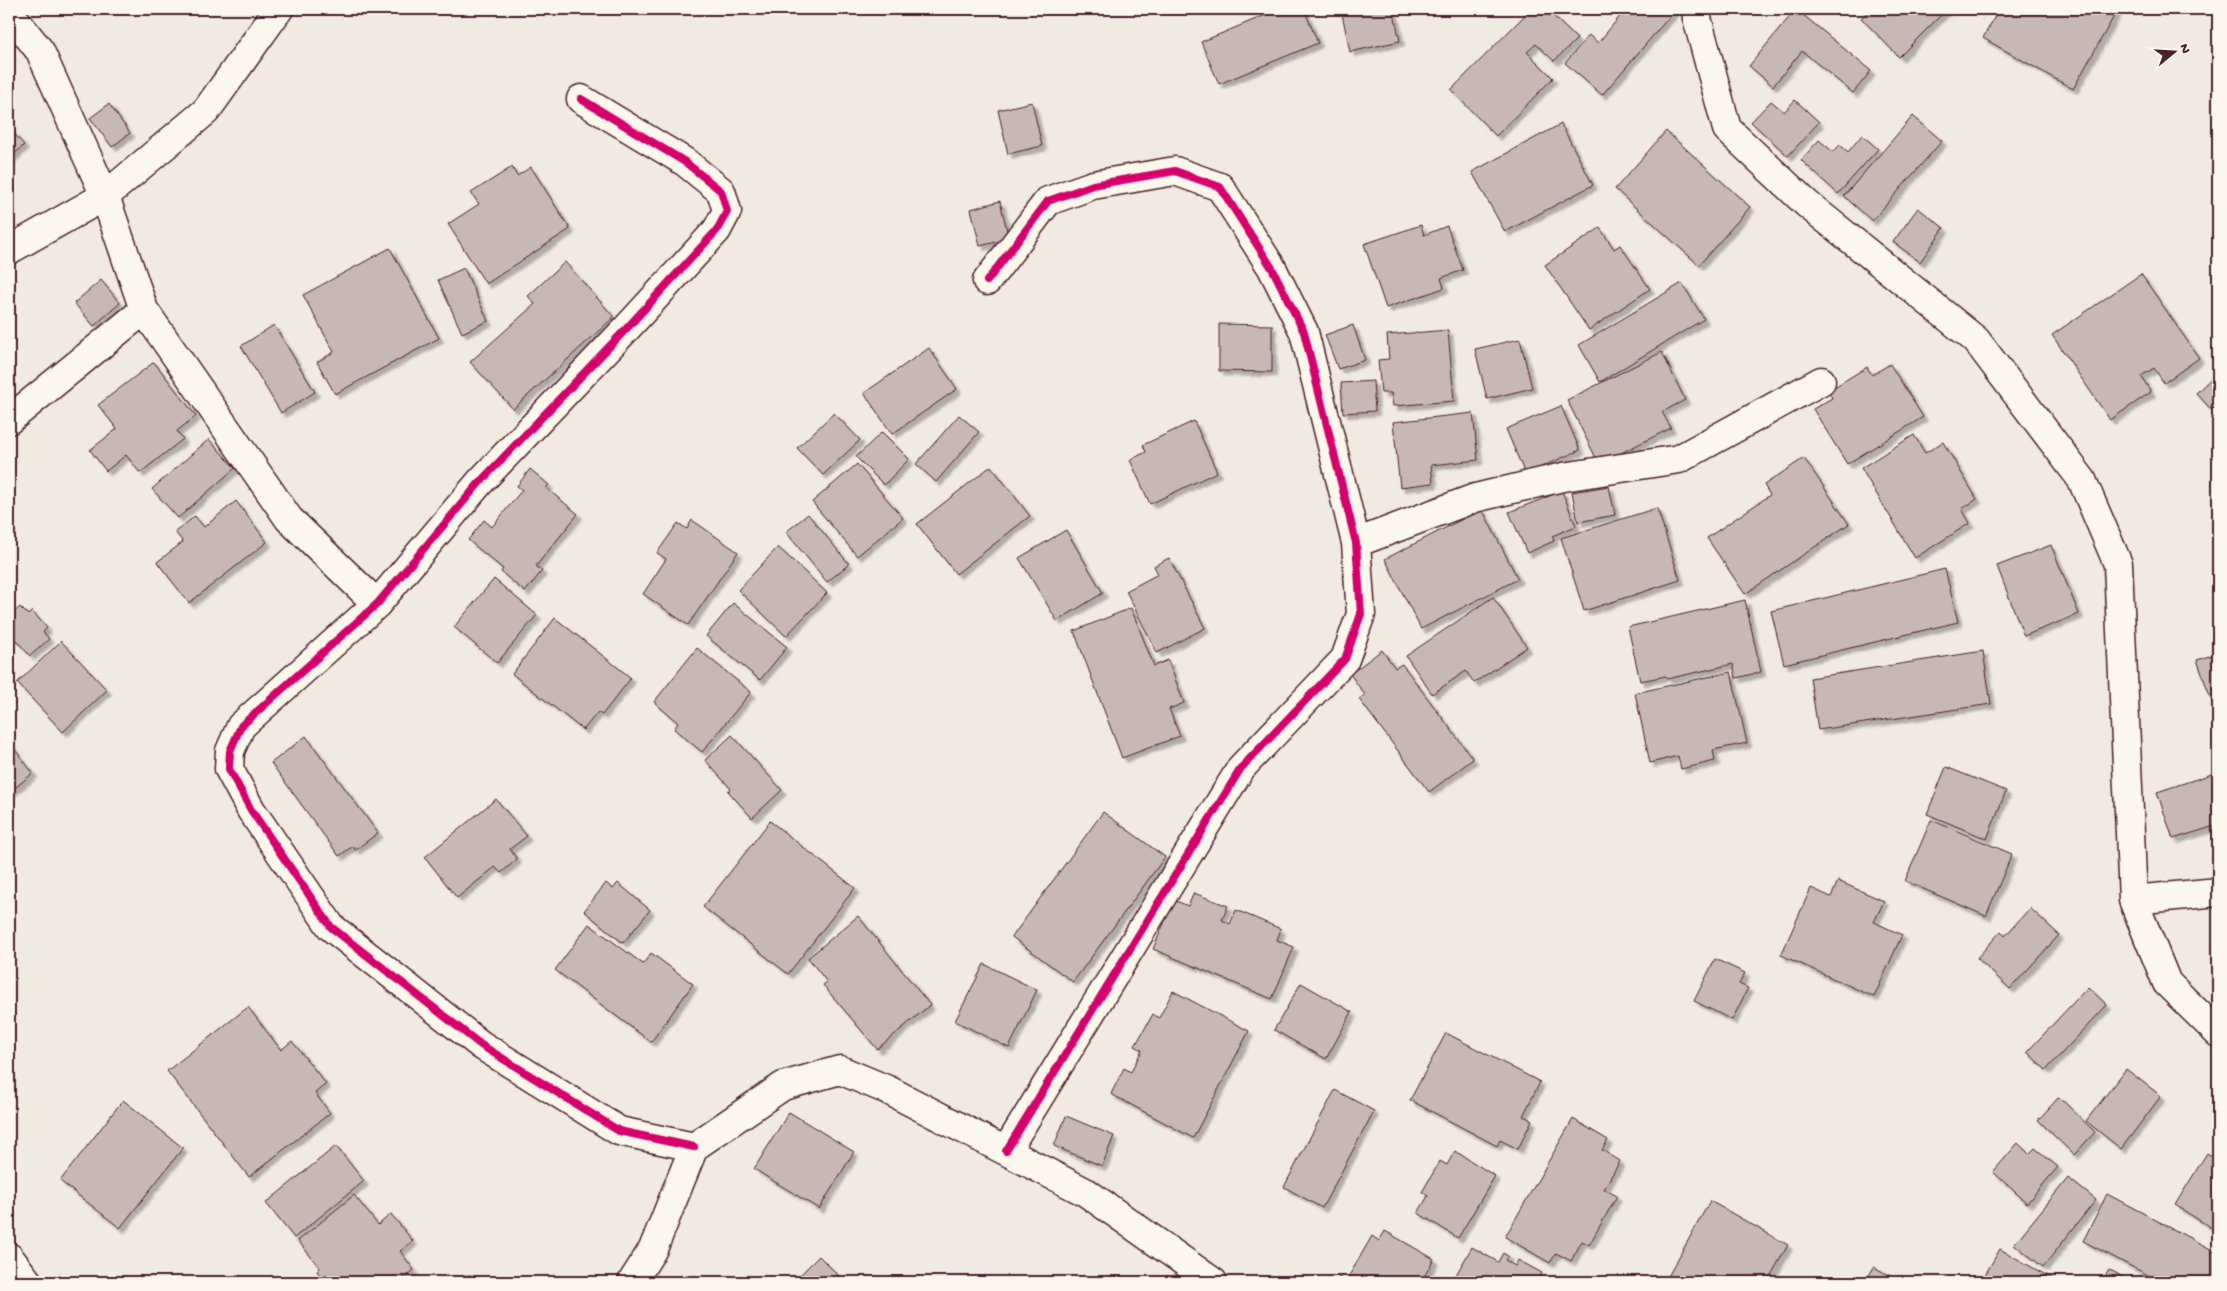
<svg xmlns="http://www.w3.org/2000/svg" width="2227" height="1291" viewBox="0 0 2227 1291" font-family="'Gochi Hand',sans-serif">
  <defs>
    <filter id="shadow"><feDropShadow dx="4.5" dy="4.5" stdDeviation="1" flood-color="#0004"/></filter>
  </defs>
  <rect width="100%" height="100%" fill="#f0eae0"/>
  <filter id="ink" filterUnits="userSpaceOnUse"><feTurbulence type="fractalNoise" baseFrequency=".02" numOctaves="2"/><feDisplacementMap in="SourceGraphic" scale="10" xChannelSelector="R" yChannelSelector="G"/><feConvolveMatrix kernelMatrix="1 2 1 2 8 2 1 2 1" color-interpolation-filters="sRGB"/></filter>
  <g filter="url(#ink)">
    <!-- building -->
    <path fill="#c8b8b3" stroke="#4a1f2b" filter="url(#shadow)" d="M1280,9H1304L1318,43L1219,84L1201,42Z
      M1341,9H1393L1400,41L1350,52Z
      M1531,9H1546L1577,39L1554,61L1536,44L1527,52L1553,78L1496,136L1451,90Z
      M1626,9H1676L1602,95L1565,63L1589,35L1598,43Z
      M1796,9L1871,71L1853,93L1802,51L1773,86L1749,66Z
      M1871,9H1947L1899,57L1861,18Z
      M1999,9H2118L2073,89L1983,38Z
      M1795,100L1819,122L1788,156L1751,122L1771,101L1784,112Z
      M1032,102L1042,146L1008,154L998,110Z
      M109,104L130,133L112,147L90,118Z
      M1913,116L1942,141L1872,221L1844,196Z
      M1561,124L1593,185L1505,232L1472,172Z
      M9,128L24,145L9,159Z
      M1666,131L1750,207L1699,265L1615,189Z
      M1862,135L1878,149L1838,194L1801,160L1819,140L1833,152L1840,145L1848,152Z
      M512,167L517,176L531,167L570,229L486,284L448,224L479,204L471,193Z
      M1000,201L1009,239L980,246L971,209Z
      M1918,208L1944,228L1920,262L1893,242Z
      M1421,225L1424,235L1447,226L1463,270L1441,278L1444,288L1386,308L1364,244Z
      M1600,228L1614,249L1620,245L1650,289L1589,330L1545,265Z
      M390,248L439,338L335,394L317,362L334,352L303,295Z
      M565,262L614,317L513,409L470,362L535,304L528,296Z
      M464,268L488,321L462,333L438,280Z
      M2141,274L2199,358L2164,383L2154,368L2141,376L2151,392L2110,420L2052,335Z
      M101,280L120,303L94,326L74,303Z
      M1682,283L1704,319L1600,382L1579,345Z
      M1219,324L1272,325V372L1219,371Z
      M274,325L315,392L281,413L241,346Z
      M1353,325L1365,360L1338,369L1325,335Z
      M1448,330L1454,401L1393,406L1391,393H1381L1378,360L1389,359L1387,335Z
      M1520,339L1532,388L1487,399L1475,349Z
      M929,348L957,389L892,434L864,393Z
      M1662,352L1685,400L1662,412L1671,428L1599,464L1567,400Z
      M154,362L196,416L177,431L183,439L140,473L126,455L106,471L90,450L117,429L98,405Z
      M1890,364L1923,417L1847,464L1813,409L1832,398L1828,391L1867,367L1872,375Z
      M2218,372V417L2196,393Z
      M1373,381L1375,411L1343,413L1341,383Z
      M1561,406L1580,450L1525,474L1506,429Z
      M834,413L860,440L823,475L797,448Z
      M1473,413L1478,460L1431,465L1433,483L1400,487L1393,422Z
      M959,415L979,432L936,482L916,464Z
      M1194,421L1217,472L1150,504L1130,460L1146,452L1143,445Z
      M882,432L909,459L884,485L856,457Z
      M1914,435L1925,453L1943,442L1977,499L1962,509L1970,523L1915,558L1861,468Z
      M209,439L235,468L178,518L152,489Z
      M1804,458L1849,524L1745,594L1707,538L1770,495L1764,485Z
      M857,464L903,518L857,556L812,502Z
      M991,466L1030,516L956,574L917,524Z
      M530,469L549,485L546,488L578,514L536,566L542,571L525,592L501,572L503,569L468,540L484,520L492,527L522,490L517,486Z
      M1609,486L1615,515L1578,522L1572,492Z
      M1562,491L1576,526L1552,536L1554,541L1527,553L1509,512Z
      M236,501L267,542L189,603L157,562L183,542L175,532L195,516L204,527Z
      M1657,508L1680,580L1584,611L1561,538Z
      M1482,509L1518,579L1421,629L1385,559Z
      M808,514L849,564L827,582L786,532Z
      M692,520L738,552L688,625L643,594L666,559L657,553L678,523L687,529Z
      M1066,530L1103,593L1057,621L1019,558Z
      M2051,545L2079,614L2024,636L1997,566Z
      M778,547L827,593L786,636L738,590Z
      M1169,558L1205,628L1157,653L1126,591L1158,574L1154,566Z
      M1945,569L1958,622L1784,664L1771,611Z
      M494,579L537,615L497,663L454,627Z
      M1493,597L1527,647L1474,683L1466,671L1432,694L1406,656Z
      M1745,600L1761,672L1736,678L1733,664L1667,679L1666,676L1640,681L1628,627Z
      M733,603L787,647L760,680L706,636Z
      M20,607L28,615L32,611L47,628L43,632L49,639L30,656L9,632V617Z
      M1131,608L1154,666L1168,660L1184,703L1169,709L1180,736L1122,758L1074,631Z
      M555,618L631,678L602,715L598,712L583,730L512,674Z
      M61,641L107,690L63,732L17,683Z
      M697,648L751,692L702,752L674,729L678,723L654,702Z
      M1382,650L1395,668L1402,664L1473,759L1429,792L1359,699L1365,695L1350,674Z
      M1983,651L1991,704L1818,730L1810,678Z
      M2218,653V716H2217L2197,660Z
      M1731,672L1747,743L1713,750L1715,761L1681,769L1678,756L1650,763L1635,693Z
      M732,735L782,790L752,818L728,791L731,789L705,760Z
      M306,736L378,833L355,850L353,846L339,856L271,763Z
      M9,742L33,773L9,793Z
      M1946,767L2006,791L1987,839L1927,814Z
      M2218,772V825L2173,839L2157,792Z
      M496,799L527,836L510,849L517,859L501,873L495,867L457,898L425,857Z
      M1103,812L1165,857L1073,982L1012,937Z
      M1931,820L2012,854L1986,916L1905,881Z
      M770,821L855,888L788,974L703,907Z
      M1838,881L1884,901L1874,922L1902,935L1874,997L1781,955L1811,888L1831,897Z
      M606,883L613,889L618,883L650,910L623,943L584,911Z
      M1194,893L1228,906L1222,920L1230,924L1236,910L1281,929L1277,940L1294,947L1272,999L1153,949L1174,900L1188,906Z
      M2030,908L2059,935L2010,989L1977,958L2001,931L2005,936Z
      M858,916L930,1005L877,1049L823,985L827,982L808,958Z
      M589,924L643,964L651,953L693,984L651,1042L555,970Z
      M1715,959L1745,973L1739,984L1748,988L1732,1020L1694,1001Z
      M984,964L1037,990L1009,1048L955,1021Z
      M1301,983L1352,1012L1326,1059L1274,1030Z
      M2088,987L2107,1005L2046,1070L2027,1052Z
      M1173,991L1249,1031L1193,1138L1111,1094L1124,1068L1131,1072L1142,1050L1135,1046L1153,1014L1159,1018Z
      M248,1007L281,1050L292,1041L326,1084L315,1093L330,1113L249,1177L167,1071Z
      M1446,1033L1540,1082L1523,1116L1532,1120L1518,1149L1500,1140L1497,1146L1410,1100Z
      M2126,1069L2161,1096L2121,1149L2086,1121Z
      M1335,1090L1374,1111L1322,1208L1284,1187Z
      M2059,1097L2095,1132L2074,1155L2038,1120Z
      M123,1100L183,1148L120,1228L60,1181Z
      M789,1112L854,1152L819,1209L754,1169Z
      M1066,1116L1114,1136L1102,1166L1054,1146Z
      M1573,1119L1608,1140L1602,1150L1620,1161L1604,1189L1617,1196L1589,1245L1582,1241L1571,1261L1556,1253L1550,1263L1505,1237Z
      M2018,1143L2029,1154L2035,1148L2058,1167L2027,1203L1993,1172Z
      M336,1146L364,1181L294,1238L266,1203Z
      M1455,1151L1495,1176L1458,1238L1418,1213L1428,1196L1422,1192L1440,1161L1447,1165Z
      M2207,1153L2218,1160V1232L2175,1205Z
      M2068,1178L2096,1200L2043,1267L2014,1244Z
      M2107,1194L2218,1253V1282H2161L2083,1241Z
      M354,1195L378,1225L391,1214L413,1241L400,1251L414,1270L399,1282H325L317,1271L320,1268L298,1241Z
      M1710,1201L1788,1245L1767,1282H1665Z
      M1385,1231L1434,1259L1421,1282H1336L1339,1277L1346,1281L1372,1236L1379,1241Z
      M1472,1247L1498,1262L1503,1253L1508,1256L1505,1260L1515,1266L1518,1260L1542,1273L1537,1282H1452Z
      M2000,1249L2058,1282H1981Z
      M819,1256L845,1282H807L800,1275Z
      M1874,1267L1901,1282H1865Z
      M2109,1270L2133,1282H2102Z"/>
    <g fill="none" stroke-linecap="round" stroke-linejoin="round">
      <!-- street casing -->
      <g stroke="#4a1f2b" stroke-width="31">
        <path id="street" d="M1696,9L1697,18L1727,129L1807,204L1976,340L2082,480L2118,564L2133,900L2167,983L2218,1033
          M9,12L40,51L105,196L144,310L289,519L377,604
          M581,99L685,162L721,191L727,211L717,230L626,329L480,482L377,604L241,726L230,751L229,769L251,810L331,927L481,1045L619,1131L694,1147
          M9,250L105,196L206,111L279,9
          M987,281L1048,201L1093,185L1175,171L1220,187L1272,268L1304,332L1356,543L1361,614L1345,659L1241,768L1006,1151
          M9,420L144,310
          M1356,543L1475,498L1563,477L1679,459L1821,381
          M2133,900L2218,892
          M9,1257L28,1282
          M632,1282L653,1249L694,1147L783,1086L840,1070L888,1090L1087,1193L1213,1282"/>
      </g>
      <!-- street -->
      <use href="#street" stroke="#fbf7ec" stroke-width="28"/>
      <!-- cycleway casing -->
      <g stroke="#fbf7ec" stroke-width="11">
        <path id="cycleway" d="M581,99L685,162L721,191L727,211L717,230L626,329L480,482L377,604L241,726L230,751L229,769L251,810L331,927L481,1045L619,1131L694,1147
          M987,281L1048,201L1093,185L1175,171L1220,187L1272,268L1304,332L1356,543L1361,614L1345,659L1241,768L1006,1151"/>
      </g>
      <!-- cycleway -->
      <use href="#cycleway" stroke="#d6006c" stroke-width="8"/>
    </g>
  </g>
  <!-- margin -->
  <rect width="2227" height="1291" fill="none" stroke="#fbf7ec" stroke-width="30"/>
  <rect x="15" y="15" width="2197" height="1261" fill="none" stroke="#4a1f2b" stroke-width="2" filter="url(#ink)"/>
  <!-- north arrow -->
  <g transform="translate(2174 52) rotate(72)" stroke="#fbf7ec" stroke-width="4" paint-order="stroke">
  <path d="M0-4L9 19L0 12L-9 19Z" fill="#4a1f2b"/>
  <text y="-8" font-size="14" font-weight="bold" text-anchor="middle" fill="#4a1f2b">N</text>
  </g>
</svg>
